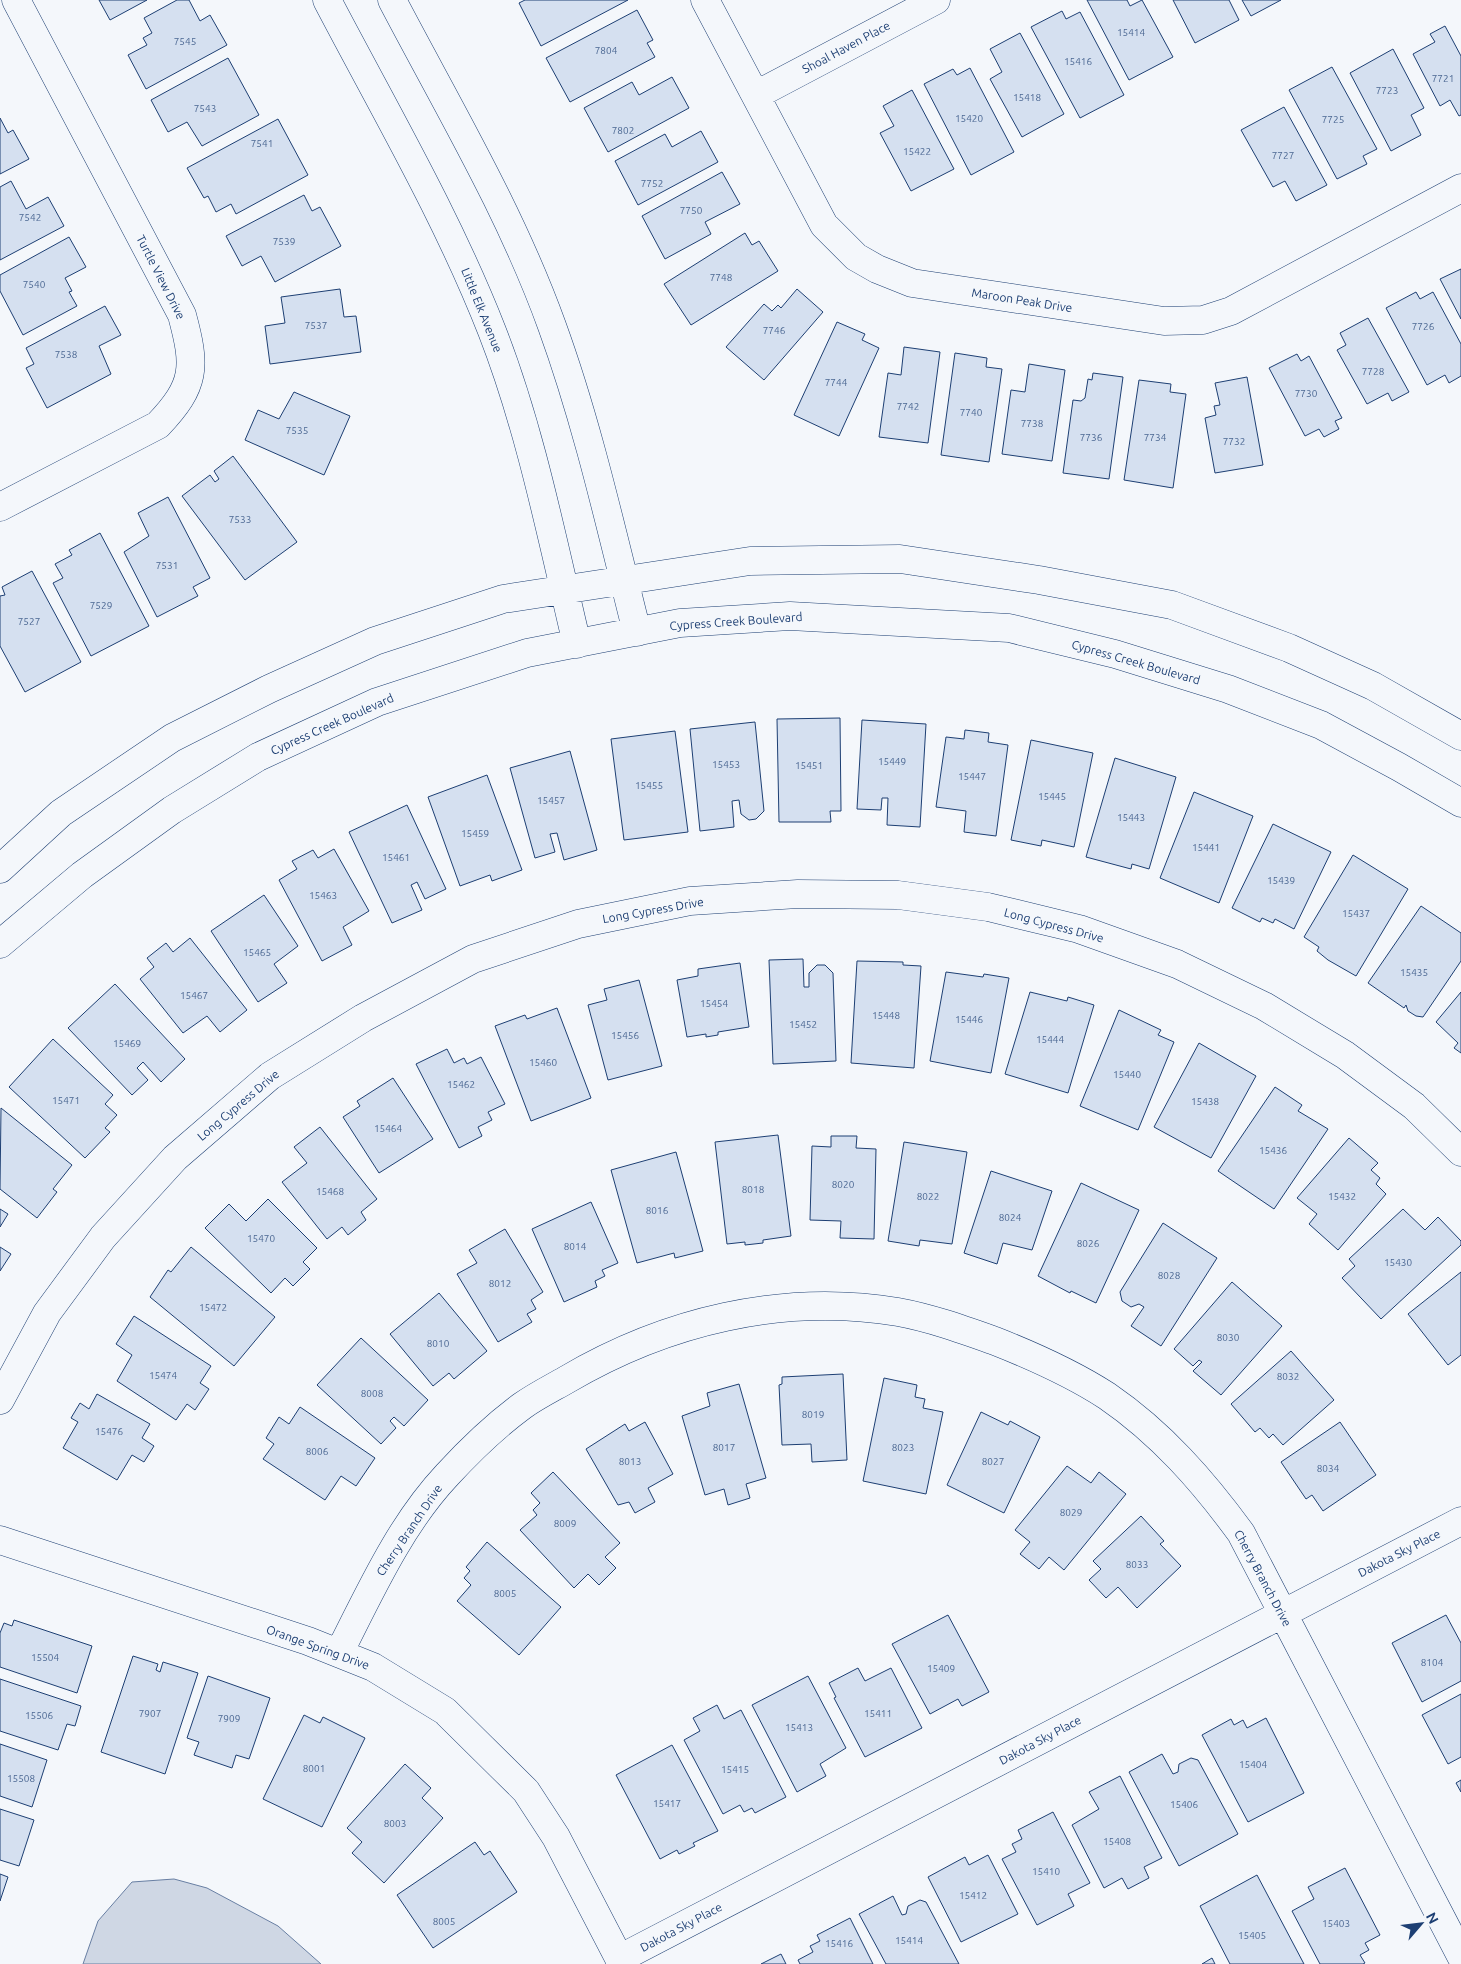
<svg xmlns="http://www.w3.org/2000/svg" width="1461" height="1964" viewBox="0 0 1461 1964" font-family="Ubuntu,sans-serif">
  <rect width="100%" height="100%" fill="#f4f7fb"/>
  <!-- water -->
  <path fill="#cfd7e4" stroke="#687fa3" d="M174,1879L207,1888L278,1926L321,1964H83L98,1921L132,1882Z"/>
  <!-- building -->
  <path fill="#d5e0f0" stroke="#1d3f73" d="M99,0H147L110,20Z
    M177,0H189L200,21L210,15L227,45L146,89L128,55L147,45L143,38L152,33L144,18Z
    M525,0H628L541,46L519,3Z
    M1087,0H1127L1130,6L1142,0L1173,57L1129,80Z
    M1173,0H1229L1239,20L1195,43Z
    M1242,0H1281L1251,16Z
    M637,10L653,40L647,43L655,57L570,102L546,58Z
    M1062,11L1066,19L1080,12L1124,95L1080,118L1031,27Z
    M1445,26L1461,56V115L1459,116L1450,100L1440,106L1413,54L1435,42L1430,34Z
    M1020,33L1064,114L1022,137L990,79L1002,72L990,49Z
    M1393,49L1424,108L1411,115L1421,135L1391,151L1350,73Z
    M228,58L259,115L202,146L187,122L168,132L151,100Z
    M1332,67L1377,149L1363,156L1367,164L1337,179L1289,90Z
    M970,68L1014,152L971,175L924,84L953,69L957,75Z
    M672,77L689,108L608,152L584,108L632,82L639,95Z
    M912,90L954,169L911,191L880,133L894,126L883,106Z
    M1284,107L1327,185L1296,201L1285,181L1273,187L1241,130Z
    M0,118L8,133L13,130L29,159L0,174Z
    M278,119L308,175L236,214L231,204L216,212L208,196L204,198L187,168Z
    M701,131L718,162L638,205L615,161L665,134L672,147Z
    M722,172L740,204L705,222L711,234L665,259L642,216Z
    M11,181L26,209L48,197L64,226L0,260V187Z
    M304,195L312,211L320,207L341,246L275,282L261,256L242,266L226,236Z
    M745,233L752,245L759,241L778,271L691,325L664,284Z
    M69,237L86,267L65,278L72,291L69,292L77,306L23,335L0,291V275Z
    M1461,269V319L1440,279Z
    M340,289L344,317L356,316L361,352L270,364L265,326L285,323L281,297Z
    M797,289L823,312L764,380L726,347L764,304L772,311L778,305L781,308Z
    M1416,292L1420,299L1433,292L1461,344V376L1449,383L1445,375L1427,385L1386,308Z
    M105,306L121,335L99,346L111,374L47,408L26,368L34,364L26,348Z
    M1368,318L1409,392L1392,401L1388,393L1367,404L1337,350L1346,345L1340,333Z
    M837,322L865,334L862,340L879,348L839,436L794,415Z
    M904,347L940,352L928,443L879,437L888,373L901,375Z
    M955,353L987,358L986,367L1002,369L989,462L941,455Z
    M1297,354L1301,361L1309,356L1342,418L1335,421L1339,429L1324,437L1319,429L1305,436L1269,368Z
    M1029,364L1065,370L1052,461L1002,454L1011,390L1025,392Z
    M1093,373L1123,377L1109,479L1063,473L1073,400L1081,401L1085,398L1088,379L1092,380Z
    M1247,377L1263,465L1215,473L1205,418L1216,415L1214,406L1220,405L1215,383Z
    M1139,380L1171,384L1170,392L1186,394L1173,488L1124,480Z
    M294,392L350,416L324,475L245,440L258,410L279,419Z
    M233,456L297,542L245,580L182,496L210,475L215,482L219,479L214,471Z
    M168,497L210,578L193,587L198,596L157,617L124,552L149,536L138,513Z
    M100,533L149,626L91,656L53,583L63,578L55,564L72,555L69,550Z
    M32,571L81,662L25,692L0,646V596L5,595L2,587Z
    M840,718L841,811H830L831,822H779L777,719Z
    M862,720L926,724L920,827L887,825L888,798H882L881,810L857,809Z
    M755,722L764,811L756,819L749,820L741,814L739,800L732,801L734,827L700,831L690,729Z
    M965,730L989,733L988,742L1008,745L996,836L964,832L966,811L936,807L946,737L964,739Z
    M675,731L688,832L624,840L611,739Z
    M1031,740L1093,753L1074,847L1042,840L1041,846L1011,840Z
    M570,751L597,850L564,860L557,833L550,834L555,852L535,858L510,768Z
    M1115,758L1176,777L1149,869L1132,864L1131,869L1086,857Z
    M487,775L522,870L492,881L490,875L460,886L428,797Z
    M1194,792L1253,816L1219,903L1160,878Z
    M407,805L446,889L425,899L417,882L411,885L422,910L392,923L349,832Z
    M1273,824L1331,852L1294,929L1275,919L1273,923L1262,918L1260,922L1232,908Z
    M334,849L369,911L343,927L352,945L322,961L279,880L297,869L292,861L313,850L318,858Z
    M1353,855L1408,889L1356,976L1328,960L1317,951L1319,947L1304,937Z
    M264,895L298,946L274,964L287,983L258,1002L211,931Z
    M1421,906L1461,933V961L1423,1017L1416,1016L1408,1011L1406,1005L1404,1008L1368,983Z
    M190,938L247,1010L220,1032L207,1016L183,1033L140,979L154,967L147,958L166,943L173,952Z
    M803,959L804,987H809V973L817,965H825L833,973L836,1061L773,1064L769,960Z
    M857,961L903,962V965L921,966L914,1068L851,1063Z
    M740,963L749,1027L718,1032V1035L706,1037V1034L687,1037L677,980L698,976V969Z
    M946,972L983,977L984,974L1009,978L991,1073L930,1061Z
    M639,980L662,1066L608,1080L588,1005L607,1000L604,989Z
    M115,984L185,1059L161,1082L143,1062L137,1068L148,1080L132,1095L68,1028Z
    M1030,992L1067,1001L1068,997L1094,1005L1068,1093L1005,1074Z
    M1461,992V1053L1454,1048L1458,1043L1436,1022Z
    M557,1008L591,1098L531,1121L495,1026L525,1015L527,1019Z
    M1119,1010L1161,1030L1158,1035L1174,1042L1138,1130L1080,1106Z
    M53,1039L113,1095L105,1104L117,1115L105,1128L110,1132L85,1158L9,1087Z
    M1199,1043L1256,1076L1211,1158L1154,1127Z
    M447,1049L454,1063L464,1058L467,1064L481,1057L505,1104L488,1112L492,1120L478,1127L482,1136L459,1148L416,1064Z
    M393,1078L433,1139L379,1173L343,1117L360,1106L357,1101Z
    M1275,1087L1302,1105L1298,1111L1328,1129L1274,1209L1218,1171Z
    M1,1108L72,1165L53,1189L57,1192L37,1218L0,1189Z
    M320,1127L377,1199L361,1212L366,1220L348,1235L342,1227L327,1239L282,1182L307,1163L294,1147Z
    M778,1135L791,1236L763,1240V1243L745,1245V1242L727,1244L715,1142Z
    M831,1136H857L856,1148L876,1149L874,1239L840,1238L841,1221L810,1220L812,1146L831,1147Z
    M1349,1138L1378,1163L1371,1170L1380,1178L1376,1184L1386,1194L1338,1250L1309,1224L1317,1214L1297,1198Z
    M904,1142L967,1152L952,1244L920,1240L919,1246L888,1241Z
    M676,1152L703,1251L675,1258L674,1253L637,1263L611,1170Z
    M991,1171L1052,1191L1032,1250L1003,1243L997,1264L964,1253Z
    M1081,1183L1139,1210L1096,1303L1071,1291L1070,1293L1038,1276Z
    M268,1199L317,1248L303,1262L310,1269L293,1286L285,1278L271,1293L205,1228L229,1204L246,1221Z
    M591,1202L618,1263L602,1270L605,1276L595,1281L597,1287L564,1302L532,1229Z
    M0,1209L8,1214L0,1227Z
    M1403,1209L1425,1230L1438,1217L1461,1241V1245L1381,1319L1342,1278L1355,1266L1349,1259Z
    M1163,1223L1217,1258L1161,1346L1131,1326L1144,1307L1139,1304L1131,1307L1122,1301L1120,1292Z
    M505,1229L543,1292L531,1300L536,1309L527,1314L532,1322L498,1342L457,1274L477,1263L469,1250Z
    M0,1247L11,1254L0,1271Z
    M191,1247L275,1317L234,1366L150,1297L168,1270L171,1272Z
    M1461,1272V1355L1448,1365L1408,1314Z
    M1232,1282L1282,1326L1221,1395L1193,1371L1202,1362L1199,1360L1193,1366L1174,1349Z
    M439,1293L487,1351L454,1379L449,1373L433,1386L390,1334Z
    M134,1316L211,1366L200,1383L209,1389L195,1410L187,1404L176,1420L117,1381L132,1355L116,1344Z
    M361,1338L428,1400L404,1426L394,1417L390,1421L396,1428L381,1444L317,1385Z
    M1291,1351L1334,1400L1283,1445L1273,1434L1269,1438L1260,1428L1255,1432L1231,1404Z
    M843,1374L847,1460L812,1462L811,1444L782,1445L779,1385L782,1384V1377Z
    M884,1378L917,1385L915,1397L925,1399L923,1408L943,1412L926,1494L863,1481Z
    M739,1384L766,1478L746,1484L750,1498L728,1505L724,1489L705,1495L682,1416L710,1406L707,1393Z
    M97,1394L150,1424L142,1438L154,1446L144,1462L132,1455L117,1480L63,1448L78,1422L71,1418L80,1403L89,1409Z
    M300,1407L375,1458L356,1486L341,1476L325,1500L263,1459L274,1444L266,1438L279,1417L289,1424Z
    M981,1412L1008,1425L1010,1421L1040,1437L1004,1513L947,1485Z
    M645,1422L673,1474L648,1488L655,1502L635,1513L629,1502L618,1505L586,1449L625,1424L629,1431Z
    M1340,1422L1376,1475L1323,1511L1312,1495L1306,1499L1281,1462Z
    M1067,1466L1091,1483L1099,1472L1126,1494L1064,1570L1049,1557L1039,1569L1020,1554L1030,1542L1015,1530Z
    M553,1472L620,1543L605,1557L616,1568L599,1585L588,1574L574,1588L520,1530L537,1515L533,1510L540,1503L531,1493Z
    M1141,1516L1164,1541L1160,1544L1181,1566L1137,1608L1118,1587L1106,1598L1089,1580L1101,1569L1093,1561Z
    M487,1542L561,1607L519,1655L457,1601L471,1585L464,1578L470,1571L466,1567Z
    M948,1615L989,1692L962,1706L958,1699L930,1714L892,1644Z
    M1446,1615L1461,1643V1681L1422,1702L1392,1643Z
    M14,1620L92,1646L77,1693L0,1667V1633L4,1623L12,1626Z
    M133,1656L158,1664L156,1670L160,1672L163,1662L198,1673L165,1774L101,1752Z
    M858,1668L865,1681L891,1668L922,1728L865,1757L834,1698L836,1697L829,1683Z
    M208,1676L270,1698L249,1759L236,1755L232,1768L194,1755L199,1742L187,1738Z
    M808,1676L846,1748L820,1764L826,1776L797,1792L752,1705Z
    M0,1679L81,1706L75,1726L67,1724L58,1750L0,1731Z
    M1461,1694V1757L1448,1764L1422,1715Z
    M717,1705L724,1719L741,1710L786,1797L755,1813L752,1808L744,1812L740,1805L723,1814L684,1740L700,1731L693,1718Z
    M304,1715L320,1723L323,1717L365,1738L322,1827L263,1799Z
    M1266,1718L1304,1793L1248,1822L1202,1735L1231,1719L1234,1725L1243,1720L1247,1728Z
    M0,1744L47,1760L32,1807L0,1796Z
    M672,1745L718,1831L693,1843L695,1846L679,1854L677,1850L660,1859L616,1775Z
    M1162,1754L1173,1774L1178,1772L1179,1764L1191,1758L1198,1760L1238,1834L1179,1866L1129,1772Z
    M405,1764L431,1788L422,1798L443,1818L384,1883L352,1853L362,1842L347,1828Z
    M1120,1776L1162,1858L1144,1867L1149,1878L1128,1889L1122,1878L1104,1888L1072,1825L1099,1809L1089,1792Z
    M1461,1780V1792L1456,1783Z
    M0,1809L34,1820L19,1866L0,1860Z
    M1053,1812L1090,1883L1068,1894L1074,1906L1037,1925L1002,1859L1016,1852L1012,1844L1022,1839L1018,1830Z
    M475,1842L484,1855L490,1851L517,1892L433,1948L397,1895Z
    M988,1855L1018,1914L961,1942L928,1877L965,1857L969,1865Z
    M1345,1868L1380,1935L1365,1943L1369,1950L1360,1955L1365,1963L1363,1964H1320L1292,1911L1314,1899L1308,1887Z
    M0,1874L8,1877L0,1901Z
    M1257,1875L1304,1964H1230L1200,1906Z
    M893,1896L902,1915L906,1914L908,1906L920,1900L926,1902L959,1964H886L859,1914Z
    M850,1918L873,1964H800L798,1960L813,1952L810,1946L820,1941L817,1935Z
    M781,1954L786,1964H761Z
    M1212,1958L1215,1964H1202Z"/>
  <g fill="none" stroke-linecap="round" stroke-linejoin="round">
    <!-- minor casing -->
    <g stroke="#1d3f73" stroke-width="29">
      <path id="minor" d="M327,0C384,109 447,216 492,331C531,431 552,539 577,644
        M392,0C448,107 511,212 552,326C588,425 611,529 637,632
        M705,0L824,225L856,257L877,269L912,283L1164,321L1203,320L1231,311L1461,188
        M756,95L936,0
        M0,507L158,425C196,385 196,367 182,315L16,0
        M0,869L61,813L172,738L269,689L375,641L503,599L750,561L900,559L1039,580L1172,605L1289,648L1373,686L1461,736
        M0,944L82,875L172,810L258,757L377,702L527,653L680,623L790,616L1009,628L1115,654L1228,689L1321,725L1399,767L1461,803
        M0,1400L47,1313L103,1237L175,1158L270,1076L363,1018L473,959L578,924L690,901L798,894L898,895L988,907L1079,929L1177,964L1264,1006L1345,1055L1414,1106L1461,1152
        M0,1540L308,1641L373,1667L445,1711L526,1791L556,1837L622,1964
        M339,1653C370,1592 400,1525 447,1475C470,1450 495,1426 522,1406C536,1396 552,1388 566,1380C666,1321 782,1293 898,1312C931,1318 964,1330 995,1341C1033,1356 1073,1374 1107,1396C1161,1433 1203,1481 1241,1533L1461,1956
        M619,1959L1461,1521"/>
    </g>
    <!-- minor -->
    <use href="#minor" stroke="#f4f7fb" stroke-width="28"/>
  </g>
  <g text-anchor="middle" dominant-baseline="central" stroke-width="4" stroke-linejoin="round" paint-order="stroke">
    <!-- number labels -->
    <g font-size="10" fill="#4b6792">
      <text x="1131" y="32">15414</text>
      <text x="185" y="41">7545</text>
      <text x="606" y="50">7804</text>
      <text x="1078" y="61">15416</text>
      <text x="1443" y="78">7721</text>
      <text x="1387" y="90">7723</text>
      <text x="1027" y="97">15418</text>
      <text x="205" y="108">7543</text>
      <text x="969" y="118">15420</text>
      <text x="1333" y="119">7725</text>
      <text x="623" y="130">7802</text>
      <text x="262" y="143">7541</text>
      <text x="917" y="151">15422</text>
      <text x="1283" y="155">7727</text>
      <text x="652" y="183">7752</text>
      <text x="691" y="210">7750</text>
      <text x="30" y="217">7542</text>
      <text x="284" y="241">7539</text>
      <text x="721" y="277">7748</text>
      <text x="34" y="284">7540</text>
      <text x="316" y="325">7537</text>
      <text x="1423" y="326">7726</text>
      <text x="774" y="330">7746</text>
      <text x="66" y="354">7538</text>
      <text x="1373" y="371">7728</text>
      <text x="836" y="382">7744</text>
      <text x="1306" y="393">7730</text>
      <text x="908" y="406">7742</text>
      <text x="971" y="412">7740</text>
      <text x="1032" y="423">7738</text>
      <text x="297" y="430">7535</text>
      <text x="1091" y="437">7736</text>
      <text x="1155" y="437">7734</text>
      <text x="1234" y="441">7732</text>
      <text x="240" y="519">7533</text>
      <text x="167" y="565">7531</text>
      <text x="101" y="605">7529</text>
      <text x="29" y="621">7527</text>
      <text x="892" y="761">15449</text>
      <text x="726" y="764">15453</text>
      <text x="809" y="765">15451</text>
      <text x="972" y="776">15447</text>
      <text x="649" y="785">15455</text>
      <text x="1052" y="796">15445</text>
      <text x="551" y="800">15457</text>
      <text x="1131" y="817">15443</text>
      <text x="475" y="833">15459</text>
      <text x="1206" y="847">15441</text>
      <text x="396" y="857">15461</text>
      <text x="1281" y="880">15439</text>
      <text x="323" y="895">15463</text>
      <text x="1356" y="913">15437</text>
      <text x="257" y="952">15465</text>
      <text x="1414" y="972">15435</text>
      <text x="194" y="995">15467</text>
      <text x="714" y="1003">15454</text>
      <text x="886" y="1015">15448</text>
      <text x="969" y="1019">15446</text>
      <text x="803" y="1024">15452</text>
      <text x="625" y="1035">15456</text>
      <text x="1050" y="1039">15444</text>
      <text x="127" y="1043">15469</text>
      <text x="543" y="1062">15460</text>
      <text x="1127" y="1074">15440</text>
      <text x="461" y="1084">15462</text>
      <text x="66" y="1100">15471</text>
      <text x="1205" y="1101">15438</text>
      <text x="388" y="1128">15464</text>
      <text x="1273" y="1150">15436</text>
      <text x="843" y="1184">8020</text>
      <text x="753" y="1189">8018</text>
      <text x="330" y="1191">15468</text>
      <text x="928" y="1196">8022</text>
      <text x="1342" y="1196">15432</text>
      <text x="657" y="1210">8016</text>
      <text x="1010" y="1217">8024</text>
      <text x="261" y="1238">15470</text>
      <text x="1088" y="1243">8026</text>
      <text x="575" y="1246">8014</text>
      <text x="1398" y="1262">15430</text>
      <text x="1169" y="1275">8028</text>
      <text x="500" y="1283">8012</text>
      <text x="213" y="1307">15472</text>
      <text x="1228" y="1337">8030</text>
      <text x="438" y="1343">8010</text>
      <text x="163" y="1375">15474</text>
      <text x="1288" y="1376">8032</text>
      <text x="372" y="1393">8008</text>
      <text x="813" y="1414">8019</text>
      <text x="109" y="1431">15476</text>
      <text x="724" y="1447">8017</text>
      <text x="903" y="1447">8023</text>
      <text x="317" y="1451">8006</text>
      <text x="630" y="1461">8013</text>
      <text x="993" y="1461">8027</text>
      <text x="1328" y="1468">8034</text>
      <text x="1071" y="1512">8029</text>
      <text x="565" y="1523">8009</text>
      <text x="1137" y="1564">8033</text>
      <text x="505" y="1593">8005</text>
      <text x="45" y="1657">15504</text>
      <text x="1432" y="1662">8104</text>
      <text x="941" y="1668">15409</text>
      <text x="150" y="1713">7907</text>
      <text x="878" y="1713">15411</text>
      <text x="39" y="1715">15506</text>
      <text x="229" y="1718">7909</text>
      <text x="799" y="1727">15413</text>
      <text x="1253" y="1764">15404</text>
      <text x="314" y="1768">8001</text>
      <text x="735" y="1769">15415</text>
      <text x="21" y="1778">15508</text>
      <text x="667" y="1803">15417</text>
      <text x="1184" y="1804">15406</text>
      <text x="395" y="1823">8003</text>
      <text x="1117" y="1841">15408</text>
      <text x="1046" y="1871">15410</text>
      <text x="973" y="1895">15412</text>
      <text x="444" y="1921">8005</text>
      <text x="1336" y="1923">15403</text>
      <text x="1252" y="1935">15405</text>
      <text x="909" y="1940">15414</text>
      <text x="839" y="1943">15416</text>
    </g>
    <!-- street labels -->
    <g font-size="12" fill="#1d3f73" stroke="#f4f7fb">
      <text transform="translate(846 47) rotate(-28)">Shoal Haven Place</text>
      <text transform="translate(161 277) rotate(63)">Turtle View Drive</text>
      <text transform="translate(1022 300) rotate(9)">Maroon Peak Drive</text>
      <text transform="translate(482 310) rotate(68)">Little Elk Avenue</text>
      <text transform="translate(736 621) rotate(-4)">Cypress Creek Boulevard</text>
      <text transform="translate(1136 662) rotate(16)">Cypress Creek Boulevard</text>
      <text transform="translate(332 724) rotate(-24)">Cypress Creek Boulevard</text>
      <text transform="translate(653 910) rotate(-10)">Long Cypress Drive</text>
      <text transform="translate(1054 925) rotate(15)">Long Cypress Drive</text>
      <text transform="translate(238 1105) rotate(-40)">Long Cypress Drive</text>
      <text transform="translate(409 1530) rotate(-56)">Cherry Branch Drive</text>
      <text transform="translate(1399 1553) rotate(-27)">Dakota Sky Place</text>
      <text transform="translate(1263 1578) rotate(62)">Cherry Branch Drive</text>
      <text transform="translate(318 1647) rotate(20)">Orange Spring Drive</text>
      <text transform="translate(1040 1740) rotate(-28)">Dakota Sky Place</text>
      <text transform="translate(681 1927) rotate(-28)">Dakota Sky Place</text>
    </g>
  </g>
  <!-- north arrow -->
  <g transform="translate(1421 1924) rotate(62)" stroke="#f4f7fb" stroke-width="4" paint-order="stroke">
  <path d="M0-4L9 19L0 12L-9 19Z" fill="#1d3f73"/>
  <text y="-8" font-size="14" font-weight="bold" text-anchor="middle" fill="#1d3f73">N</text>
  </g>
</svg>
